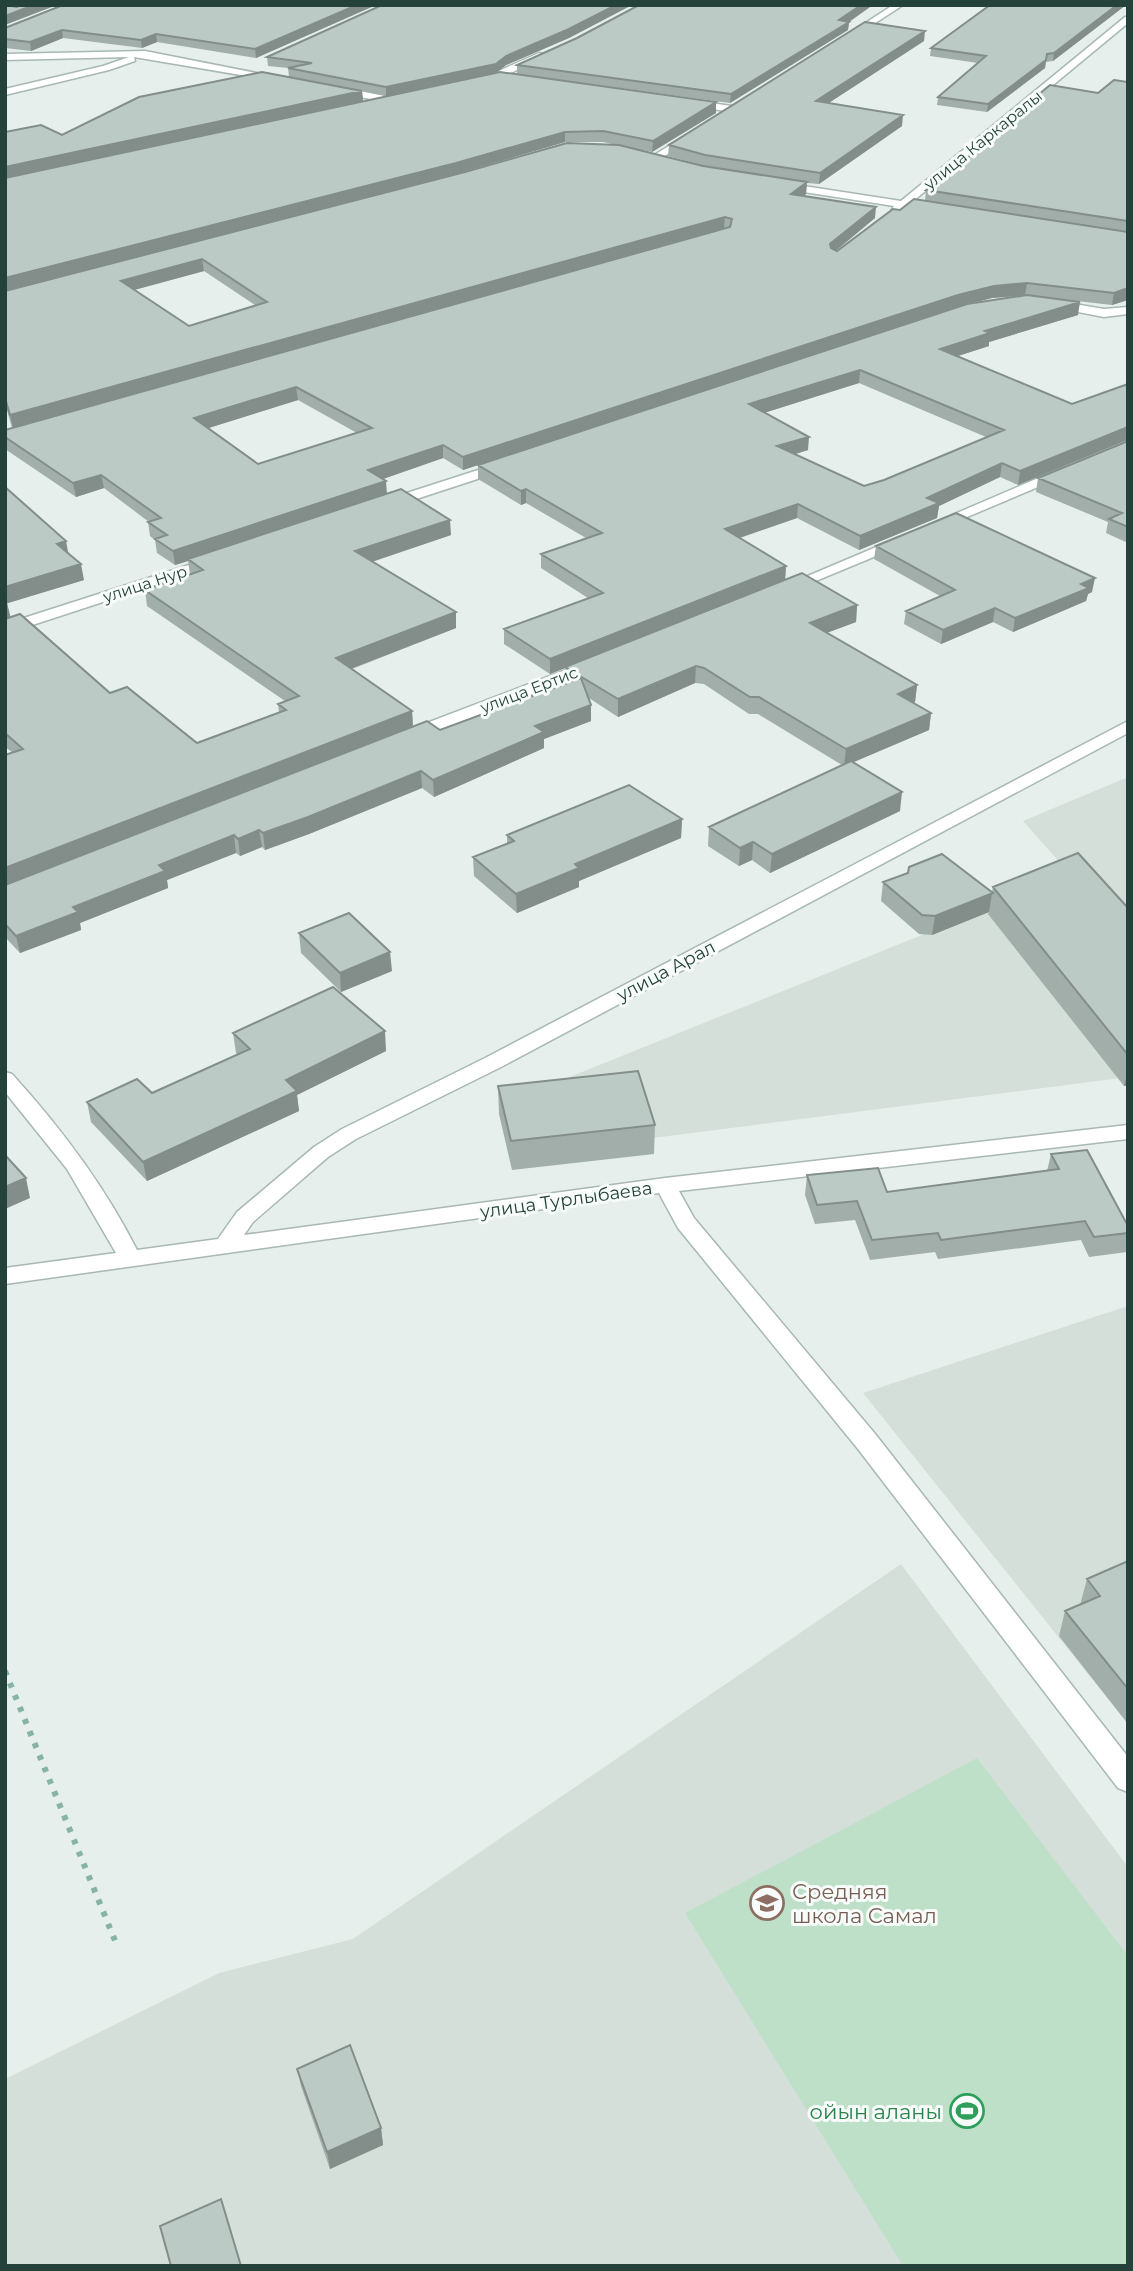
<svg xmlns="http://www.w3.org/2000/svg" width="1133" height="2271" viewBox="0 0 1133 2271" font-family="Montserrat,sans-serif">
  <rect width="100%" height="100%" fill="#e6efeb"/>
  <!-- built -->
  <path fill="#d4dfda" d="M1128,777V1077L521,1155L515,1099L1071,875L1023,821Z
    M1128,1306V1724L863,1393Z
    M901,1564L1128,1867V2266H5V2079L219,1973L353,1939Z"/>
  <!-- green -->
  <path fill="#bfe0c8" d="M977,1758L1128,1956V2266H903L685,1913Z"/>
  <g fill="none" stroke-linecap="round" stroke-linejoin="round">
    <!-- minor casing -->
    <g stroke="#a8b8b2" stroke-width="3">
      <path id="minor" d="M893,5H903L851,39L844,37Z
        M1125,17H1128V23L912,202L940,207V211L905,207L897,212L892,209L894,206L778,188L773,185L778,182L901,201Z
        M145,51L287,79L282,82L134,57L135,61L109,70L5,95V89L103,66L129,57L5,60V54Z
        M539,53L546,55L507,75L479,85L474,82Z
        M334,86L390,97L395,100L390,103L331,91V87Z
        M689,100L732,106L737,109L732,112L686,105L684,103Z
        M693,131L698,134L696,136L660,159L651,157Z
        M1051,300L1104,309L1128,307V314L1104,317L1047,306L1045,304Z
        M506,461L511,462V468L392,507H382L380,504L382,501Z
        M1064,467L1069,468V474L941,528H931L929,525Z
        M900,537L905,538V544L789,592L784,593L777,589Z
        M217,556L222,557L224,560L222,563L5,634V624Z
        M592,660L600,665L598,668L415,740L409,741L401,736L403,732Z
        M1128,721V733L499,1068L356,1139L328,1157L253,1222L244,1235L665,1178L1128,1125V1139L679,1191L694,1218L876,1435L1128,1757V1792L1118,1788L858,1449L678,1228L659,1193L5,1284V1268L116,1253L67,1169L5,1092V1072L12,1074C61,1128 104,1185 137,1250L218,1239L237,1212L314,1147L342,1129L485,1058Z"/>
    </g>
    <!-- path -->
    <path stroke="#86b3a5" stroke-width="6" stroke-dasharray="5 8" stroke-linecap="butt" d="M5,1671L116,1943"/>
    <!-- minor -->
    <use href="#minor" fill="#fff" fill-rule="evenodd"/>
  </g>
  <!-- wall -->
  <path fill="#a1aea9" fill-rule="evenodd" d="M376,5L256,58L157,42L142,48L63,38L31,51L5,48V28Z
    M382,5H632L569,38L506,65L496,73L386,96L362,91L363,101L716,102V113L652,152L636,149L705,166L668,156L669,145L924,41L828,103L902,126L819,184L807,183L806,194L804,196L875,218L836,251H837L900,210L925,201L926,190L1002,132V125L1128,82V300L1112,305L1050,298L1078,315L989,342V346L958,356L1072,404L1128,384V440L1018,485L1000,477L939,506L937,518L859,550L797,518L740,538L786,566L785,580L857,605L856,622L826,633L917,685L915,702L913,703L931,713L929,730L854,762L900,811L770,873L752,860L739,866L708,846L709,827L842,765L758,714H749L704,684L695,683L618,717L589,698L591,705V721L544,739V748L434,797L422,788L309,834L265,850L262,847L240,856L236,853L167,880L168,888L80,923L81,930L20,953L5,937V755L12,752L5,747V487L68,553L84,580L7,603L10,617L110,693L197,743L279,713L278,704L285,701L147,606L145,590L190,575L188,561L175,565L157,553L155,540L150,536L148,522H149L104,488L76,497L5,449V430L12,428L5,403V132L62,135L289,77L288,68L268,66L267,57ZM565,142H603L612,144L456,174ZM204,271L255,305L189,326L134,290ZM1023,296L976,302L992,298ZM859,383L986,437L884,480L864,486L795,454L808,450L764,413ZM298,400L357,433L258,464L208,428ZM443,458L463,470L478,465V479L521,505L526,503L586,538L541,554V568L588,598L504,629V644L550,674L565,668V684L440,730L413,727L412,711L352,669L456,628V612L372,562L451,535L387,494L382,479Z
    M1126,5L1053,61L1046,62L1045,68L987,112L937,105L938,97L978,63L930,56L931,48Z
    M849,22L848,30L730,103L517,74V65L577,38Z
    M1128,441V543L1106,533L1108,522L1036,492L1038,478Z
    M876,546L1092,592L1088,594L1086,601L1013,632L993,622L941,644L904,624L906,611L940,596L874,559Z
    M682,819L681,838L579,881V887L517,913L474,876L473,857L507,843V835Z
    M883,882L992,892L993,887L1128,908V1085L1124,1086L988,914L989,912L932,935L919,934L881,901Z
    M299,933L392,971L341,992L301,953Z
    M233,1033L386,1051L297,1095L299,1111L147,1181L91,1122L87,1102L152,1093L238,1055L236,1053Z
    M498,1086L655,1125L654,1154L512,1170L499,1114Z
    M1051,1154L1128,1226V1247L1127,1252L1089,1257L1081,1240L938,1259L935,1252L870,1260L855,1220L815,1224L805,1195L807,1175L887,1192L1047,1171Z
    M1128,1561V1724L1059,1636L1065,1611L1080,1605L1087,1579Z
    M297,2069L381,2128L383,2145L330,2169L301,2086Z"/>
  <!-- shaded-wall -->
  <path fill="#838d89" d="M34,5H57L5,25V16Z
    M357,5H376L256,58L255,49Z
    M616,5H632L569,38L506,65L496,73L386,96V87L506,56Z
    M861,5H873L849,22L848,30L730,103L731,94Z
    M1117,5H1126L1053,61L1054,53Z
    M62,30L63,38L31,51L30,42Z
    M925,31L924,41L815,112L816,101Z
    M156,34L157,42L142,48L141,40Z
    M1046,60L1045,68L987,112L988,104Z
    M362,91L363,101L5,178V167Z
    M716,102V113L652,152L653,141Z
    M903,115L902,126L819,184L820,173Z
    M565,132V142L456,174L5,291V278Z
    M807,182L806,194L790,205L791,194Z
    M876,207L875,218L829,256L830,244Z
    M725,217L724,228L13,428L10,415Z
    M202,259L204,271L123,293L121,281Z
    M1027,283L1025,295L992,298L956,307L463,470V457L958,295L994,286Z
    M1128,288V300L1112,305L1114,293Z
    M1080,302L1078,315L989,342V346L939,362L940,349L985,331Z
    M860,370L859,383L748,418L749,404Z
    M296,387L298,400L196,432L194,418Z
    M1128,427L1127,440L1018,485L1020,471Z
    M809,437L808,450L776,460L777,446Z
    M443,445V458L369,484L368,470Z
    M1002,463L1000,477L939,506L937,518L859,550L860,536L927,498Z
    M101,475L104,488L76,497L73,483Z
    M386,481L387,495L188,559V561L175,565L173,551Z
    M526,489V503L521,505V491Z
    M798,504L797,518L724,543L725,529Z
    M450,520L451,535L356,567L355,551Z
    M66,541L69,557L57,544Z
    M81,564L84,580L5,604V587Z
    M786,566L785,580L550,674V659Z
    M1095,578L1092,592L1088,594L1086,601L1013,632L1015,618L1081,584Z
    M7,603L11,619L5,622V604Z
    M857,605L856,622L808,640L810,623Z
    M995,608L993,622L941,644L943,630Z
    M456,612V628L337,674L336,658Z
    M696,666L695,683L618,717V699Z
    M917,685L915,702L896,711L898,694Z
    M591,705V721L544,739V748L434,797L433,780L535,726Z
    M412,711L413,728L5,887V868Z
    M931,713L929,730L844,766L846,749Z
    M421,771L422,788L309,834L265,850L263,833Z
    M902,792L900,811L770,873L772,854Z
    M682,819L681,838L579,881V887L517,913L516,894L575,864Z
    M259,830L262,847L240,856L238,839Z
    M234,835L236,853L167,880L168,888L80,923L81,930L20,953L16,936L159,865Z
    M753,842L752,860L739,866L740,848Z
    M992,893L989,912L932,935L935,916Z
    M390,952L392,971L341,992L340,973Z
    M385,1031L386,1051L297,1095L299,1111L147,1181L143,1162L286,1080Z
    M1128,1072V1085L1124,1086Z
    M26,1178L30,1198L5,1209V1187Z
    M381,2128L383,2145L330,2169L327,2152Z"/>
  <!-- building -->
  <path fill="#bbcac4" stroke="#838d89" stroke-width="2" fill-rule="evenodd" d="M5,5L17,7L20,5H34L5,16Z
    M63,5H357L255,49L156,34L141,40L62,30L30,42L5,39V28Z
    M382,5H616L569,29L506,56L496,64L386,87L288,68L312,63L267,57Z
    M639,5H861L839,20L849,22L731,94L517,65L577,38Z
    M990,5H1117L1054,53L1047,54L1046,60L988,104L938,97L986,56L931,48Z
    M865,22L925,31L816,101L903,115L820,173L705,155L669,145Z
    M262,72L362,91L5,167V132L41,125L62,135L139,97Z
    M500,72L716,102L653,141L603,131L565,132L456,163L5,278V178Z
    M1114,80L1128,82V221L926,190L1009,126L1002,125L1050,85L1098,93Z
    M567,143L619,145L703,166L807,182L791,194L876,207L830,244L831,248L837,251L893,209L900,210L914,199L1128,232V288L1114,293L1027,283L994,286L958,295L463,457L443,445L368,470L386,481L173,551L155,539L167,535L148,522L161,518L101,475L73,483L5,437V430L730,227L732,219L725,217L10,415L5,398V291L465,172ZM202,259L267,302L189,326L121,281ZM296,387L372,428L258,464L194,418Z
    M1027,295L1080,302L985,331L990,333L940,349L1072,404L1128,384V427L1020,471L1002,463L927,498L939,503L860,536L798,504L725,529L786,566L550,659L504,629L603,593L541,554L602,533L526,489L521,491L478,465L967,304ZM860,370L1004,430L884,480L864,486L777,446L809,437L749,404Z
    M1128,441V527L1109,519L1122,513L1038,478Z
    M5,487L66,541L57,544L81,564L5,587Z
    M401,489L450,520L355,551L456,612L336,658L412,711L5,868V755L23,749L5,733V619L20,614L110,693L127,687L197,743L286,710L278,704L299,696L145,590L203,570L188,559Z
    M956,513L1095,578L1081,584L1089,588L1015,618L995,608L943,630L906,611L955,590L876,546Z
    M802,573L857,605L810,623L917,685L898,694L931,713L846,749L759,697H750L704,668L696,666L618,699L565,667Z
    M581,678L591,705L535,726L544,732L433,780L421,771L308,817L263,833L259,830L238,839L234,835L159,865L165,871L73,907L78,912L16,936L5,924V885L427,721L440,730Z
    M851,761L902,792L772,854L753,842L740,848L709,827Z
    M629,785L682,819L575,864L579,868L516,894L473,857L514,841L507,835Z
    M1078,853L1128,908V1055L993,887Z
    M942,854L993,893L935,916L922,915L883,882L908,873L909,867Z
    M349,913L390,952L340,973L299,933Z
    M333,987L385,1031L286,1080L297,1091L143,1162L87,1102L137,1079L152,1093L250,1049L233,1033Z
    M638,1071L655,1125L511,1141L498,1086Z
    M1087,1150L1128,1226V1233L1094,1237L1085,1221L941,1240L938,1233L872,1240L857,1201L817,1205L807,1175L878,1168L887,1192L1059,1169L1051,1154Z
    M5,1155L26,1178L5,1187Z
    M1128,1561V1689L1065,1611L1100,1596L1087,1579Z
    M350,2045L381,2128L327,2152L297,2069Z
    M221,2199L241,2266H171L160,2226Z"/>
  <!-- icons -->
  <defs>
    <g id="school-ring" transform="scale(1.75)"><circle r="9.5" fill="#f7fbf9" stroke="#8d6e63" stroke-width="1.5"/><path d="M0-5L7-2L0 1L-7-2ZM-4 1L0 2.5L4 1V4Q0 6-4 4Z" fill="#8d6e63"/></g>
    <g id="stadium-ring" transform="scale(1.75)"><circle r="9.5" fill="#f7fbf9" stroke="#2e9e5b" stroke-width="1.5"/><path d="M0-5a6.5 5 0 1 0 0 10a6.5 5 0 1 0 0-10ZM-3.5-1.8h7v3.6h-7Z" fill="#2e9e5b"/></g>
  </defs>
  <g fill-rule="evenodd">
    <use href="#school-ring" x="767" y="1903"/>
    <use href="#stadium-ring" x="967" y="2111"/>
  </g>
  <g text-anchor="middle" dominant-baseline="central" stroke-width="6" stroke-linejoin="round" paint-order="stroke">
    <!-- far-street labels -->
    <g font-size="16" fill="#24423a" stroke="#f7fbf9">
      <text transform="translate(983 140) rotate(-39)">улица Каркаралы</text>
      <text transform="translate(145 584) rotate(-18)">улица Нур</text>
      <text transform="translate(529 690) rotate(-21)">улица Ертис</text>
    </g>
    <!-- street labels -->
    <g font-size="18" fill="#24423a" stroke="#f7fbf9">
      <text transform="translate(666 971) rotate(-28)">улица Арал</text>
      <text transform="translate(566 1200) rotate(-8)">улица Турлыбаева</text>
    </g>
    <!-- near-education labels -->
    <g font-size="21" fill="#785e54" stroke="#f7fbf9" text-anchor="start">
      <text x="792" y="1891">Средняя<tspan x="792" dy="24">школа Самал</tspan></text>
    </g>
    <!-- near-leisure labels -->
    <g font-size="21" fill="#27864d" stroke="#f7fbf9" text-anchor="end">
      <text x="942" y="2111">ойын аланы</text>
    </g>
  </g>
  <!-- border -->
  <rect width="1133" height="2271" fill="none" stroke="#24423a" stroke-width="14"/>
</svg>
